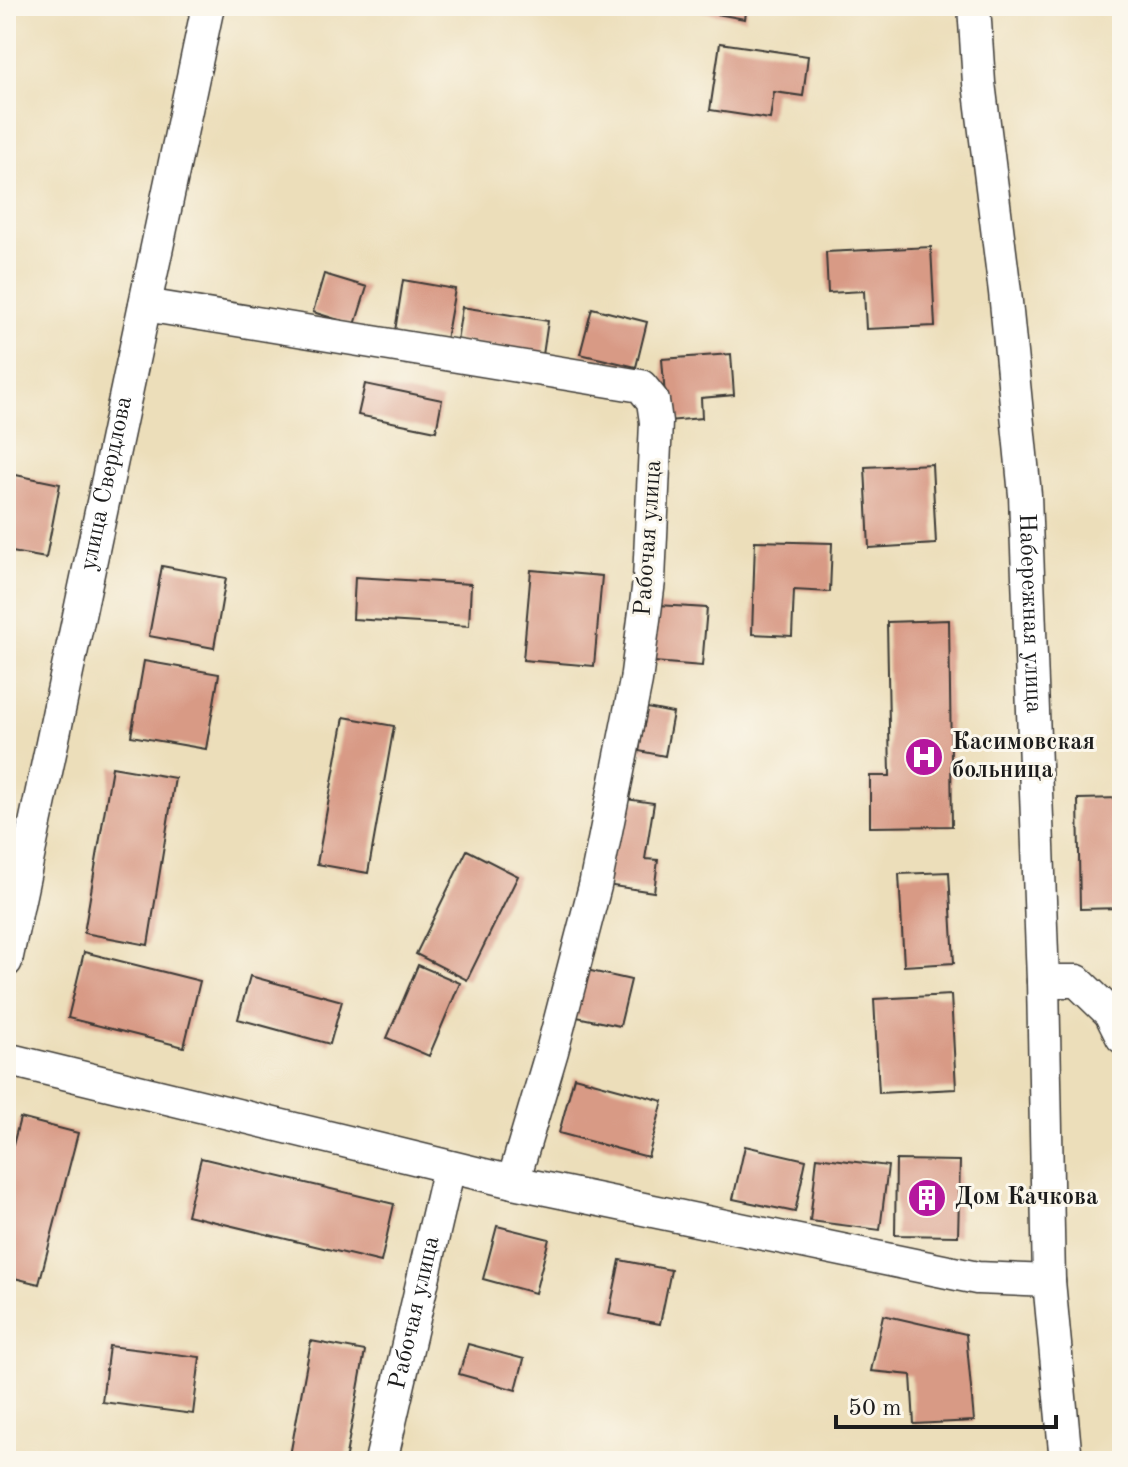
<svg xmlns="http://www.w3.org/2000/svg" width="1128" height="1467" viewBox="0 0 1128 1467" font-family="'Old Standard TT',serif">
  <rect width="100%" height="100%" fill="#fbf7ec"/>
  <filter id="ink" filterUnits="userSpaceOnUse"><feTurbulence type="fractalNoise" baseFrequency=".0125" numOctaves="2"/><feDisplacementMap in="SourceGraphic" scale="16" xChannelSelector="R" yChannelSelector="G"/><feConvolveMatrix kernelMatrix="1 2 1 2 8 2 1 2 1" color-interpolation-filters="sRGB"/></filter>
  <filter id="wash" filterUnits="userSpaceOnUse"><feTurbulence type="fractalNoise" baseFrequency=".006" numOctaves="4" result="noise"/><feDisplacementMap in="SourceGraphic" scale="32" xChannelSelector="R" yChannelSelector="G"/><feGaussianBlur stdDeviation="1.8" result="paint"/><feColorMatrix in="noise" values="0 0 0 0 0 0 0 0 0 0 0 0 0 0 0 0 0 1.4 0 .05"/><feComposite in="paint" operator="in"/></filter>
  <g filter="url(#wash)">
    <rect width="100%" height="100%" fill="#ecdeba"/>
    <g id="blocks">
      <!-- building -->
      <path fill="#d89a85" d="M672,6H747L745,19Z
        M720,43L808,56L803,96L774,92L770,119L710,110Z
        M931,247L935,326L866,329L864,291L828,293L826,252Z
        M324,274L367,287L355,325L313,312Z
        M403,280L455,289L446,340L395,331Z
        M462,307L548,321L543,355L457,341Z
        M592,308L647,322L636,367L580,354Z
        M731,354L734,395L701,398L702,418L667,421L662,359Z
        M365,384L442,400L436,431L358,415Z
        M932,464L936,544L869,548L865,467Z
        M6,473L60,484L46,558L6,551Z
        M755,541L832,543L830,592L794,590L792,636L752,634Z
        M162,566L226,578L214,648L149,636Z
        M531,570L602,576L594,666L523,660Z
        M355,577L471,584L469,626L353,619Z
        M658,605L707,608L702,666L654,662Z
        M949,620L952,826L870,827V776H890L887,622Z
        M144,661L219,674L206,749L131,736Z
        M647,708L673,713L665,756L639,751Z
        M344,717L394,726L368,873L317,864Z
        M112,767L175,778L148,945L84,933Z
        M619,798L654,803L645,859L658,860L654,892L606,885Z
        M1122,798V908L1080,909L1078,799Z
        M467,850L518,876L467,980L416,954Z
        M949,872L954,963L904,966L899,874Z
        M84,952L200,981L184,1047L68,1018Z
        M418,965L460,983L429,1056L387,1038Z
        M582,969L631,980L620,1026L572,1016Z
        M250,976L342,1001L330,1044L238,1019Z
        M951,995L956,1089L879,1093L874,999Z
        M574,1077L663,1101L648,1157L559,1133Z
        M20,1118L78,1133L39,1284L6,1276V1172Z
        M745,1146L806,1160L795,1212L733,1199Z
        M817,1157L888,1166L880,1230L810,1221Z
        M201,1158L394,1204L381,1262L187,1215Z
        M896,1160L960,1161L958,1236L895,1235Z
        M497,1226L549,1239L535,1293L483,1279Z
        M620,1260L671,1270L660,1324L609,1314Z
        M883,1315L966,1334L974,1421L914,1424L911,1375L871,1371Z
        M311,1341L365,1351L345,1461H289Z
        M468,1344L524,1359L516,1390L459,1374Z
        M109,1346L200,1357L193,1414L102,1402Z"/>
    </g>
  </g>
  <g filter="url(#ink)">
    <use href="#blocks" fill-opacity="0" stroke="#3b3934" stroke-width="2"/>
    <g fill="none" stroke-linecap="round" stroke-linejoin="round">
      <!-- minor casing -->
      <g stroke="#3b3934" stroke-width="35">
        <g id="minor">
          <path id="s1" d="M974,6L979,83L1005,292L1025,495L1043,981L1049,1281L1066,1461"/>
          <path d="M145,305L641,386L653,401L656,422L649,581L636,681L595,886L552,1051L513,1182"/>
          <path id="s2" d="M6,961L208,6"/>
          <path d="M1043,981H1077L1110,1013L1122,1037"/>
          <path d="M6,1059L513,1182L977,1278L1049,1281"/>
          <path id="s3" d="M381,1461L449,1167"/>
        </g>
      </g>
      <!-- minor -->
      <use href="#minor" stroke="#fff" stroke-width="32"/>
    </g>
  </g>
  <!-- icons -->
  <defs>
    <g id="hospital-disc" transform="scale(2)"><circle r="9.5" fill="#b5179e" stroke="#fbf7ec"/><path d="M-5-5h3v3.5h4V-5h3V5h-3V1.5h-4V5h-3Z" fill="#fff"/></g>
    <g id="building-disc" transform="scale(2)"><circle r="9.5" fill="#b5179e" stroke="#fbf7ec"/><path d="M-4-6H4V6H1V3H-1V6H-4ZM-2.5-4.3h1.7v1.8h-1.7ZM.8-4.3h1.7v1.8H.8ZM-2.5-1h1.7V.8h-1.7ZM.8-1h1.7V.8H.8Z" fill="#fff"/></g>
  </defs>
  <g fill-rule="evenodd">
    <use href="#hospital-disc" x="924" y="757"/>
    <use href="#building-disc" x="927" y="1198"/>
  </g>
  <g text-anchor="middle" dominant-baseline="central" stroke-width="6" stroke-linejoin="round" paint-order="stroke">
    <!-- street labels -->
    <g font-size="24" fill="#1c1c1c" stroke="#fbf7ec">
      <text stroke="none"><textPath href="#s2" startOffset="488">улица Свердлова</textPath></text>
      <text transform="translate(649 538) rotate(-86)">Рабочая улица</text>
      <text stroke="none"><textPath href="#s1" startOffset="610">Набережная улица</textPath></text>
      <text stroke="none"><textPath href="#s3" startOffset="152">Рабочая улица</textPath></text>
    </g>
    <!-- poi labels -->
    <g font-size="24" font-weight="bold" fill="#1c1c1c" stroke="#fbf7ec" text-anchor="start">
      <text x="952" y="743">Касимовская<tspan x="952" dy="28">больница</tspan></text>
      <text x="955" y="1198">Дом Качкова</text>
    </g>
  </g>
  <!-- margin -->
  <rect width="1128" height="1467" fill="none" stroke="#fbf7ec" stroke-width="32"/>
  <!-- scale -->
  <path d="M836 1415v12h220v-12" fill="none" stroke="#1c1c1c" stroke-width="4"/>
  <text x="848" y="1415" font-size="24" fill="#1c1c1c" stroke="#fbf7ec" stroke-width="6" paint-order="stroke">50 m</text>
</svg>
